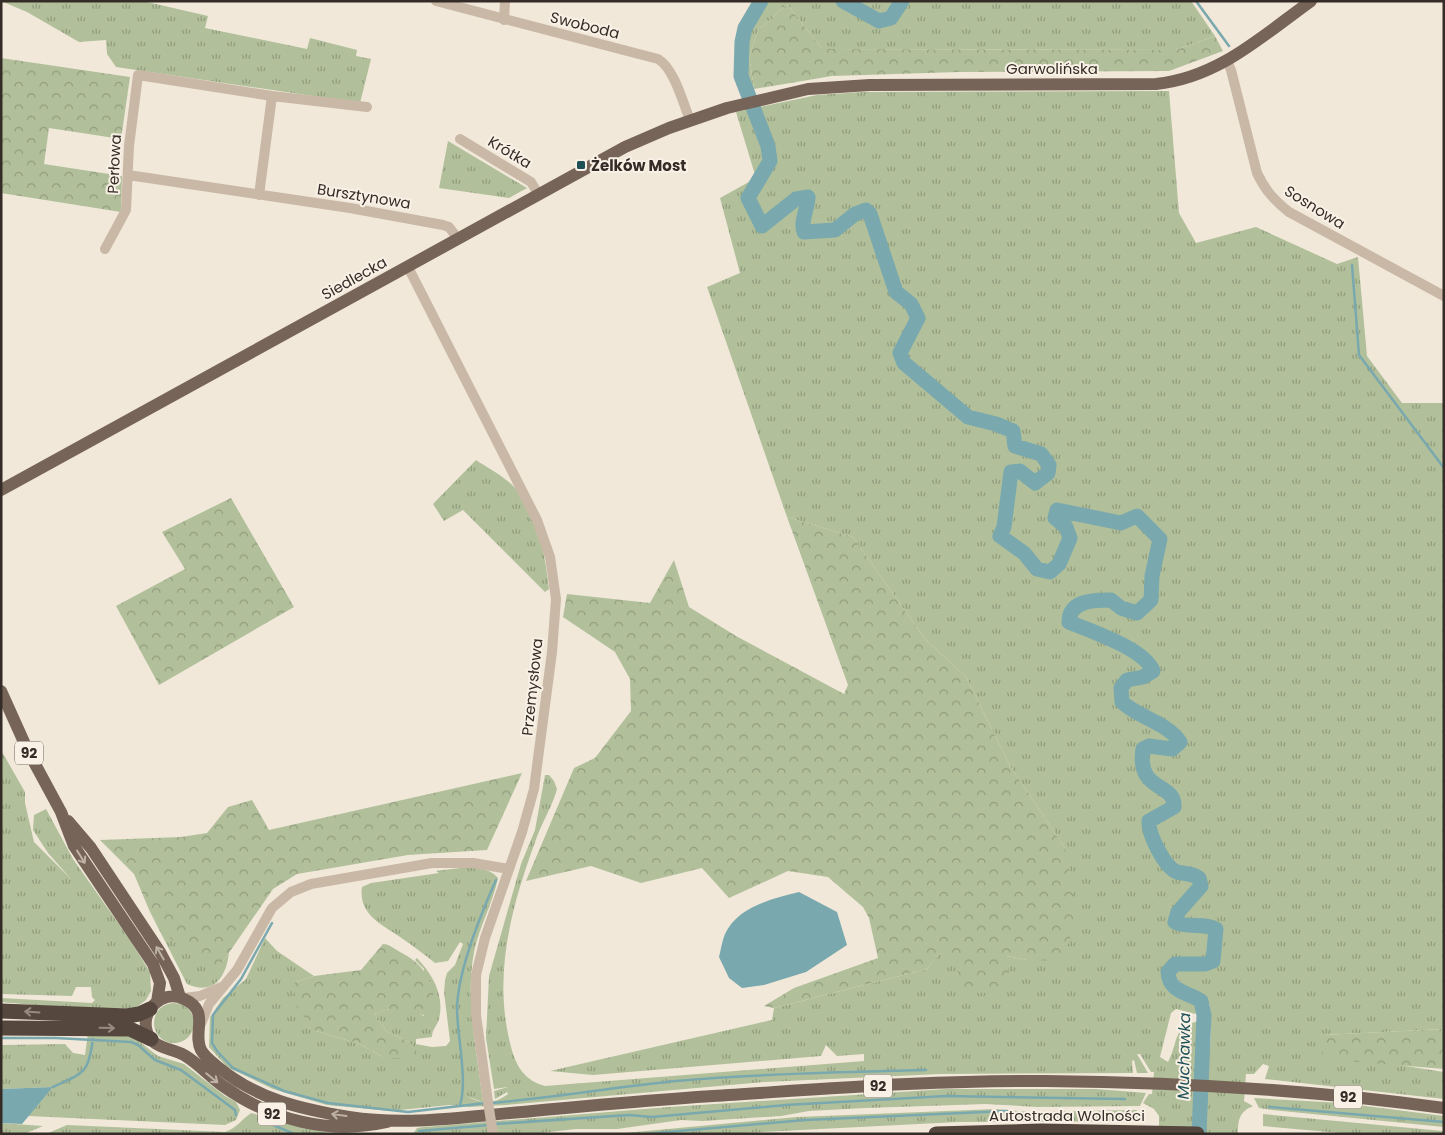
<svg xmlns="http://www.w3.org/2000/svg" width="1445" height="1135" viewBox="0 0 1445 1135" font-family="Poppins,sans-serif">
  <defs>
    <pattern id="grass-tufts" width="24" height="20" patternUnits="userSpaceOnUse" patternTransform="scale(1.25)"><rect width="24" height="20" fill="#b1c09a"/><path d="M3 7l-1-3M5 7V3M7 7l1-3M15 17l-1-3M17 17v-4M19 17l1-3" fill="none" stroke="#919c7e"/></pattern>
    <pattern id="forest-crowns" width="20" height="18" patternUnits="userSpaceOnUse" patternTransform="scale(1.25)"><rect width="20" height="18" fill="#b1c09a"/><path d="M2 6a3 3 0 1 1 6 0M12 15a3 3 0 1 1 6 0" fill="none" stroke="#919c7e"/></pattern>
  </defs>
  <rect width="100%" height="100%" fill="#f1e8da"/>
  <!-- grass -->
  <path fill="url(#grass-tufts)" d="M1,1H143L208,16L205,28L307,49L310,38L357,50L356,56L371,59L360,103L116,67L107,54L106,40L79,42L27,12Z
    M765,1H1191L1215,36L1176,50L822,49L787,4L758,31L749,55L754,89L751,92C742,53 745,36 765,1Z
    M1169,91L1179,213L1196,243L1256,227L1337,264L1358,257L1367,356L1402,403H1444V1029L1323,1035L1334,1055L1444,1072V1099L1265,1079L1269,1066L1263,1064L1254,1074H1246L1244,1101L1253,1106C1239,1112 1238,1120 1238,1134H1204L1211,1033L1210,1005L1204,997L1186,988L1172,973L1175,969L1211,965C1223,954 1228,925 1206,921C1198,919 1188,923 1179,920L1206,882C1192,891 1174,903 1173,922L1178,928L1211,931C1216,941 1212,953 1206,961C1185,959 1156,954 1165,986L1194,1003L1197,1011L1195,1014L1176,1009L1171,1013L1160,1057L1168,1062C1179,1041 1172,1027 1199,1021L1193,1134H1159V1116L1154,1109L1143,1103L1149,1094H1152L1154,1072H1151L1140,1054H1137L1148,1073H1137L1134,1060L1132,1061L1133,1073L940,1074L765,1082L506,1105L469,1107L450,1105L390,1111L327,1105L273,1089L227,1067L209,1047L210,1017L223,998L246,979L265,938L277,951L314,976L293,983L316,1031L360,1044L383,1057L410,1042L387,1032L374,1014C394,1006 404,1007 424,1016V969L415,960L417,958C432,974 445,995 439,1019C437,1026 432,1029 432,1037L416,1039V1044L432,1047L446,1046L450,1041L444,992L445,980L447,973L455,965L463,944L460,942L448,961L435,963C424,954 412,945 400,937C381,924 358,914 362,887L371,883L439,873L436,871C455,869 485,862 498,878C493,903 479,927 474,952C465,1001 477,1052 483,1102L466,1096C482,1104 493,1105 508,1094L507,1092L495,1099L494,1091L508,1087L494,1089L486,1038L489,976L521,864L535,830L545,775H549L554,781L557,789C553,804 544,819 538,834C514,899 494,965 508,1034C513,1058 519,1079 545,1086L864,1061V1054L837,1056L826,1045L821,1056L593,1075L550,1071L772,1020L774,1008L927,969L947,944L1027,960L1065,848L1010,766L966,677L925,639L853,537L787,517L707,287L740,273L720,198L756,178L736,112L817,95L863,92Z
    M448,141L527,188L509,198L439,188Z
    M476,460C489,469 506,477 517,490C539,517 545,555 549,589L545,592L463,510L444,521L433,504Z
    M1,750L25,792V803L34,842L71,879L48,853L33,830L34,815L46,809L73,859L130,940L150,972L151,991L146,1000L134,1009L55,1007L1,1002V998L92,1003L95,1000L92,997L91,987H76L72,996L1,994Z
    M150,912L172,939L215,972L229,953C226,977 214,996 187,984Z
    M154 1023a20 20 0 1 1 40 0a20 20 0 1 1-40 0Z
    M88,1033L132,1036L158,1056L184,1064L225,1096L236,1102L240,1110L236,1120L225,1125L28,1116L53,1087L1,1089V1045L65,1044L73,1053L85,1055Z
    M946,1089H1096L1146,1093L1140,1106L1038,1107L985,1104L866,1108L809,1111L781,1116L702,1121L681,1120L617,1129H576L532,1134H413L417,1128L424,1127L669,1107Z
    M1254,1098L1342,1103L1444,1116V1127L1272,1110L1259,1108Z
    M996,1109L1029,1112L1137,1110V1121L958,1122L723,1134H614L797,1117Z
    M251,1113L327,1133L342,1134H46L67,1125L225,1132C237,1128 241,1120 251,1113Z
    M1263,1114L1443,1131L1444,1134H1351L1263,1126Z
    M1,1123L43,1126L24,1134H1Z"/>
  <!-- forest -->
  <path fill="url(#forest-crowns)" d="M787,4L822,49L1176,50L1215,36L1223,51L1169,71L959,72L832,76L754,89L749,55L758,31Z
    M1,58L130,77L121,139L49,128L44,164L122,176L121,212L1,193Z
    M231,498L294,607L159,685L116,606L185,569L162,532Z
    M787,517L853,537L925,639L966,677L1010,766L1065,848L1077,919L1062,961L1027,960L1007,956L1011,992L966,993L947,945L927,969L774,1008L764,1006L794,988L878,958L869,918L863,907L828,877L788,871L729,898L702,868L641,883L591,866L526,881L574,768L595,758L631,711L630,679L615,652L563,617L567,594L650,603L674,560L689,607L736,636L844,694L848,685Z
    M522,773L487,850L408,855L297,874L273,889L215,973L171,939L150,912L134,874L100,840L181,837L207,833L228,807L252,800L269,830Z
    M383,944C389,944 395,949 400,952C428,966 435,985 435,1015C409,1018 404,1001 374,1014L387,1032L410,1042L418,1054L413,1059L383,1057L360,1044L316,1031L297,1008L293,983L314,976L361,970Z
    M1444,1029V1069L1322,1059L1323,1035Z"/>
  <!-- water -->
  <path fill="#79a8ae" d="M799,892L837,912L847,945L806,972L764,985L742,988L729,978L719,957C721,949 722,941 725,934C738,906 772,899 799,892Z
    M53,1087L22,1124L1,1123V1089Z"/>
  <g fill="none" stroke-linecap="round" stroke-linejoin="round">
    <!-- stream -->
    <path stroke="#79a8ae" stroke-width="2.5" d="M1196,1L1229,46
      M1352,265L1359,355L1444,468
      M272,923L241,979L213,1015L212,1043L217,1051L233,1068L284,1091L328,1103L408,1112L486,1103
      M1,1038H56L131,1042L138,1045L155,1060L181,1070L235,1110L236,1115
      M53,1087C84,1072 88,1075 93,1039
      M491,1103C553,1098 614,1087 676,1081C759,1074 842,1072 926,1070
      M460,1105C468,1080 457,1036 457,1008C458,970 480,916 496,880
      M1269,1107L1444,1122
      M264,1121L294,1134
      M495,1124L629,1115L652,1117L786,1105L946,1096L1125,1099
      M419,1131L489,1125
      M645,1134L805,1120L1007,1111"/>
    <!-- river -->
    <path stroke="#79a8ae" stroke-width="15" d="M761,1L745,28L742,42L741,76L768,146L770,161L748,198L762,226L796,199L808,197C808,208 800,222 804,232L835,230L855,214L866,210L870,214L896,292L911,304L918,318L900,353L904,363L968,417L996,424L1013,431L1015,446L1041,454L1049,465L1048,473L1035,483L1020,471L1011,472L1004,527L1000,536L1024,553L1037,569L1050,572L1059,564L1070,538L1066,527L1055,518L1057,510L1121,523L1137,516L1160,539L1152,576L1151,600L1137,613L1121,608L1111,600C1095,600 1069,600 1069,622C1091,631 1145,649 1153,671L1143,677L1127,680L1121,688L1122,702C1139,718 1168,723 1180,742L1172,749L1149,746L1143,749C1136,793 1176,782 1174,807L1149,821C1148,833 1164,867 1177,872C1185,874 1191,873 1199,878L1201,886L1178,912L1175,922C1188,929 1203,922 1216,929L1213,961L1205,964H1175L1168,972C1169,992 1187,992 1201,1001L1204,1015L1199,1134
      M843,1L879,21L891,18L902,1"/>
    <!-- minor -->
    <path stroke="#c9b8a6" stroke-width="10" d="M436,1L658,59C674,68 683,103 690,120
      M504,20L505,1
      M1227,61L1231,70L1257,173C1265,190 1274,200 1289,212L1444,296
      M460,139L531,182L539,195
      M128,175L350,208L443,225L449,227L458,239
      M259,195L272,96
      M105,249L126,210L129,146L138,75L272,96L367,107
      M408,267L537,520L550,557L556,599L552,652L534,789L522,832L485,938L476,975V1015L488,1102
      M184,998L200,996L221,987
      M201,1024L209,1004L237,970L272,908L291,892L311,884L432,863H473L509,869"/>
    <!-- major -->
    <path stroke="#776458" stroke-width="12" d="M1,490L625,147L669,128L727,108L808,89L870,85L1156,84C1218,78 1262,36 1311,1
      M1,691L28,751L61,812L74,846L153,964L160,983L157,1002
      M68,821L91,848L160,952L174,978L180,997
      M387,1122C329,1135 271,1120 223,1086C210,1077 198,1063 184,1055C169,1047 150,1049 146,1028C143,1007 165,990 184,999C211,1011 192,1032 201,1050C205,1057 212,1062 218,1067C257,1099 300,1109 349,1117C407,1126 464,1117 522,1112C586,1106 649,1100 713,1096C824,1089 935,1080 1045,1081C1178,1082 1312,1090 1444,1108"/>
    <!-- highway -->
    <path stroke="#56473e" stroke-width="15" d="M1,1011L127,1016L139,1014L150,1009
      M1,1028L130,1029L151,1039
      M936,1134L1041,1131L1197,1134"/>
    <!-- minor-bridge -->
    <path stroke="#c9b8a6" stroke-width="10" d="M488,1102L493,1134"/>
  </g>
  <!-- one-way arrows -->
  <defs><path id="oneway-shaft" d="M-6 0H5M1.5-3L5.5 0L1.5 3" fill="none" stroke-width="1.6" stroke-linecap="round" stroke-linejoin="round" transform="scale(1.25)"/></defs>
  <g stroke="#beb2a6">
    <use href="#oneway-shaft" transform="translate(81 857) rotate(58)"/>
    <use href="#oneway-shaft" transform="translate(160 953) rotate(-120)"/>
    <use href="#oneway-shaft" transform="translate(212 1078) rotate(39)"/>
    <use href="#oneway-shaft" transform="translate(339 1115) rotate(-172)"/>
  </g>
  <g stroke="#978b81">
    <use href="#oneway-shaft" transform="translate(32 1012) rotate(-176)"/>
    <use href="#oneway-shaft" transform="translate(107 1028) rotate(1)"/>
  </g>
  <!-- markers -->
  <rect fill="#1d4f56" stroke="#f9f1e6" stroke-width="2" x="576" y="160" width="10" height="10" rx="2.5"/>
  <g text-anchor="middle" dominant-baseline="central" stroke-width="4" stroke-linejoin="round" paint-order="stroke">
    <!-- shield labels -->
    <g fill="#f9f1e6" stroke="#706760" stroke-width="1">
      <rect x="15" y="741.5" width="28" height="23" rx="4"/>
      <rect x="864" y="1074.5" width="28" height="23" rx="4"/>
      <rect x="1334" y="1085.5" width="28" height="23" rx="4"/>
      <rect x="258" y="1102.5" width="28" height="23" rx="4"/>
    </g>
    <g font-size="14" font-weight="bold" fill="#352c27">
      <text x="29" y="753">92</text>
      <text x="878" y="1086">92</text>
      <text x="1348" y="1097">92</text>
      <text x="272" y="1114">92</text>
    </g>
    <!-- street labels -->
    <g font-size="15" fill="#352c27" stroke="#f9f1e6">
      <text transform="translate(585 25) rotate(14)">Swoboda</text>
      <text x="1052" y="68">Garwolińska</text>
      <text transform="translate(510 152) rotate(31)">Krótka</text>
      <text transform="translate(114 164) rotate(-87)">Perłowa</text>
      <text transform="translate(364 196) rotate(9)">Bursztynowa</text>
      <text transform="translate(1315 207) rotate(32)">Sosnowa</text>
      <text transform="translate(354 278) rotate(-29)">Siedlecka</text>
      <text transform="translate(532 687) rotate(-84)">Przemysłowa</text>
      <text x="1067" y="1115">Autostrada Wolności</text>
    </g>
    <!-- poi labels -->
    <g font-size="15" font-weight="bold" fill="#352c27" stroke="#f9f1e6" text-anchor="start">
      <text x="591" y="165">Żelków Most</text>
    </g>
    <!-- water labels -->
    <g font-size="16" font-style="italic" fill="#1d4f56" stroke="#f9f1e6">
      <text transform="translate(1184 1056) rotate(-89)">Muchawka</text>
    </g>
  </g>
  <!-- border -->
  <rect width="1445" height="1135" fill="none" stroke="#352c27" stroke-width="5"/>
</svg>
